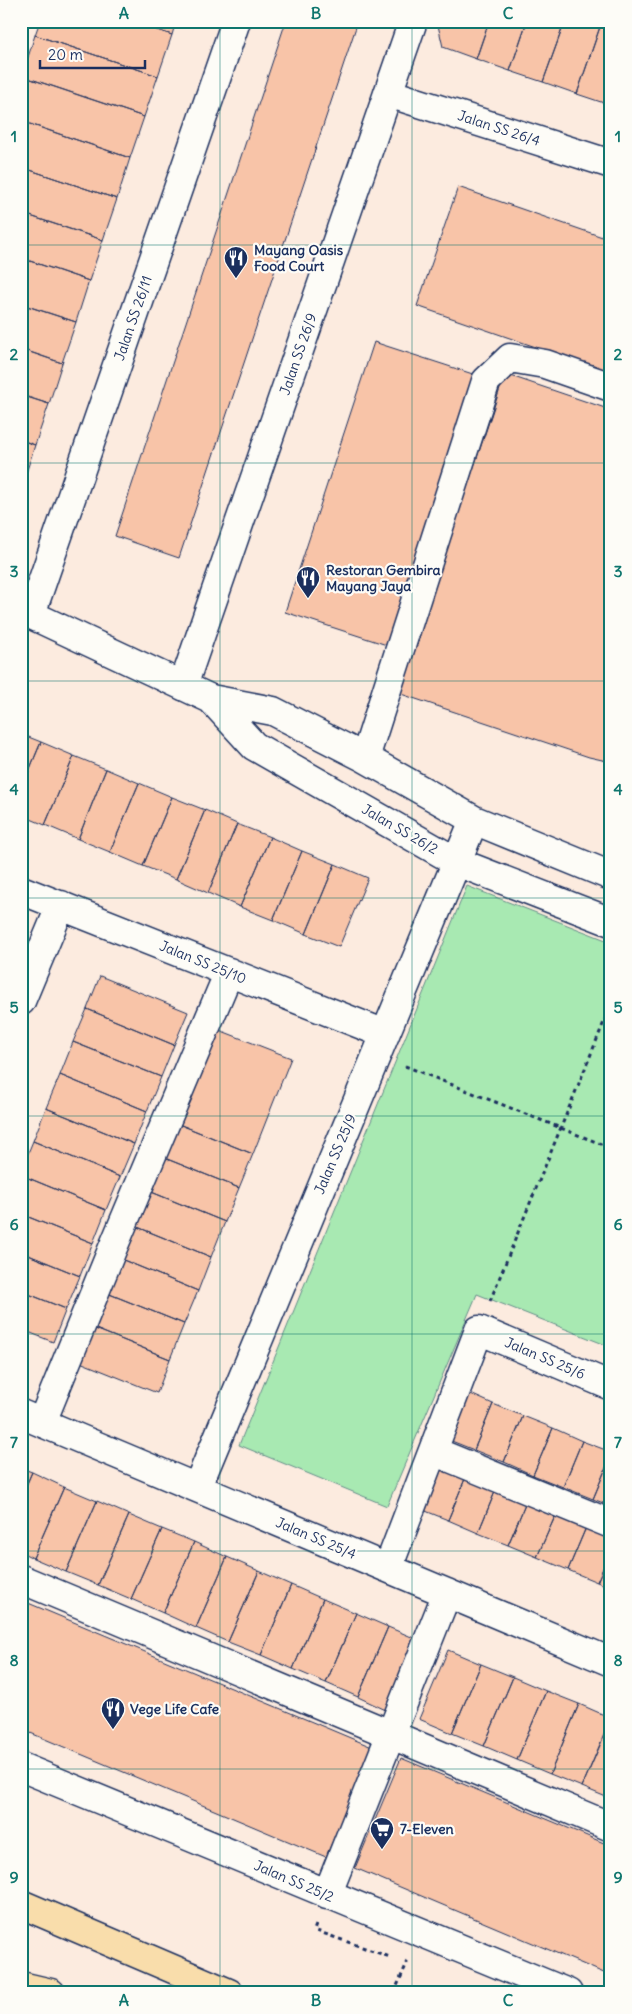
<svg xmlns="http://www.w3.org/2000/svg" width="632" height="2014" viewBox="0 0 632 2014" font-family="Delius,sans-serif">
  <rect width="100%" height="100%" fill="#fcebdf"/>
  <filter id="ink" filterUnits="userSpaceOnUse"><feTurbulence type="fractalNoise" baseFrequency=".02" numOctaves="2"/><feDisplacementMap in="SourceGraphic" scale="10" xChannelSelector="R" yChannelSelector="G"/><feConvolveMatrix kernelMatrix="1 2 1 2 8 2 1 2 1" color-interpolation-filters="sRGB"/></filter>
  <g filter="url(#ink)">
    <!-- green -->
    <path fill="#a8e9b2" stroke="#628c88" d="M467,886L611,942V1347L477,1294L387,1506L239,1445Z"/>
    <!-- building -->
    <path fill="#f8c4a8" stroke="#1b2f5e" d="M40,21H130L172,35L158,76L35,35Z
      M130,21H176L172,35Z
      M286,21H358L179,558L115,536Z
      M437,21H489L476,59L443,47Z
      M489,21H527L510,71L476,59Z
      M527,21H565L543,82L510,71Z
      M565,21H602L577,94L543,82Z
      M602,21H611L610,105L577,94Z
      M35,35L158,76L144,117L22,76Z
      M22,76L144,117L130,158L21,121Z
      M21,121L130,158L117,199L21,167Z
      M21,167L117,199L103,240L21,213Z
      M458,187L611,240V373L417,306Z
      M21,213L103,240L89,281L21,258Z
      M21,258L89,281L76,322L21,304Z
      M21,304L76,322L62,363L21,349Z
      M374,342L482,377L393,647L285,612Z
      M21,349L62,363L49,404L21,395Z
      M505,374L611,410V762L589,757L398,693Z
      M21,395L49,404L35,445L21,440Z
      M21,440L35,445L22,486H21Z
      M21,734L41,742L21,790Z
      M41,742L74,756L45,825L21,815V790Z
      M74,756L106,769L78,839L45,825Z
      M106,769L139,783L110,852L78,839Z
      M139,783L172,797L143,866L110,852Z
      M172,797L205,810L176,879L143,866Z
      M205,810L237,824L208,893L176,879Z
      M237,824L270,837L240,907L208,893Z
      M270,837L302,851L273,920L240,907Z
      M302,851L335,864L306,934L273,920Z
      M335,864L368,878L339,947L306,934Z
      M100,976L188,1012L174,1045L87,1009Z
      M87,1009L174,1045L161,1077L73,1042Z
      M209,1026L291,1058L253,1154L171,1121Z
      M73,1042L161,1077L147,1111L60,1075Z
      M60,1075L147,1111L134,1144L46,1108Z
      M46,1108L134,1144L120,1177L33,1141Z
      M171,1121L253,1154L239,1188L157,1155Z
      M33,1141L120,1177L106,1210L21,1175V1170Z
      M157,1155L239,1188L225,1222L144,1189Z
      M21,1175L106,1210L93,1243L21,1214Z
      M144,1189L225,1222L211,1257L130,1224Z
      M21,1214L93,1243L80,1276L21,1252Z
      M130,1224L211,1257L198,1291L116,1257Z
      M21,1252L80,1276L66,1309L21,1291Z
      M116,1257L198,1291L184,1324L102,1291Z
      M21,1291L66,1309L53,1342L21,1329Z
      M102,1291L184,1324L170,1359L88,1326Z
      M88,1326L170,1359L157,1393L75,1360Z
      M464,1391L493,1404L474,1450L444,1438Z
      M493,1404L523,1416L504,1462L474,1450Z
      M523,1416L553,1428L533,1475L504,1462Z
      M553,1428L582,1441L563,1487L533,1475Z
      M582,1441L611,1452V1456L593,1499L563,1487Z
      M611,1456V1506L593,1499Z
      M437,1462L467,1474L448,1520L418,1508Z
      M21,1468L32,1472L21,1497Z
      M32,1472L64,1487L33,1558L21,1552V1497Z
      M467,1474L497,1487L478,1533L448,1520Z
      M64,1487L97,1501L66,1572L33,1558Z
      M497,1487L527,1500L508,1545L478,1533Z
      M527,1500L557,1512L537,1557L508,1545Z
      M97,1501L129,1515L98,1585L66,1572Z
      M557,1512L587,1525L568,1570L537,1557Z
      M129,1515L162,1529L131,1599L98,1585Z
      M587,1525L611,1534V1550L597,1582L568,1570Z
      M162,1529L194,1542L163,1613L131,1599Z
      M194,1542L227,1557L196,1628L163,1613Z
      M611,1550V1588L597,1582Z
      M227,1557L259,1571L228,1642L196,1628Z
      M259,1571L291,1585L261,1655L228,1642Z
      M291,1585L323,1599L293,1669L261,1655Z
      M323,1599L356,1613L326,1683L293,1669Z
      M21,1600L372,1747L326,1857L21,1729Z
      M356,1613L388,1627L358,1697L326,1683Z
      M388,1627L421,1641L390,1712L358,1697Z
      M448,1650L481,1664L452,1733L419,1719Z
      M481,1664L513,1677L484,1746L452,1733Z
      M513,1677L546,1691L517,1760L484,1746Z
      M546,1691L579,1704L550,1774L517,1760Z
      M579,1704L611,1718L582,1787L550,1774Z
      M611,1720V1799L582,1787Z
      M401,1758L611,1846V1976L355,1868Z"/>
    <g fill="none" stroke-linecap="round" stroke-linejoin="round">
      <!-- minor casing -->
      <g stroke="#1b2f5e" stroke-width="31">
        <path id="minor" d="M388,93L611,164
          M21,610L211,699L273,711L365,758L474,820L611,876
          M31,614L236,21
          M183,686L413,21
          M211,699L254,746L457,862L611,922
          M365,758L486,381L510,358L545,364L611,387
          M21,890L385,1034
          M21,1001L61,905
          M21,1414L611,1662
          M42,1422L112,1250L229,972
          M433,1451L611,1524
          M197,1488L474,820
          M388,1568L479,1330L611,1386
          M21,1579L611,1827
          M21,1767L568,1993
          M327,1895L447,1593"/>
      </g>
      <!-- highway casing -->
      <g stroke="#1b2f5e" stroke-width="31">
        <path id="highway" d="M21,1904L229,1993
          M21,1986L51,1993"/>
      </g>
      <!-- path -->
      <path stroke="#1b2f5e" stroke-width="3" stroke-dasharray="4 4" stroke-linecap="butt" d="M405,1066L611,1148
        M490,1301L611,1005
        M316,1925L314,1930L390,1957
        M394,1993L407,1963L405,1962"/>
      <!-- minor -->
      <use href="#minor" stroke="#fdfcf7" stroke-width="28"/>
      <!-- highway -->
      <use href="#highway" stroke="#f9ddab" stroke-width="28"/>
    </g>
  </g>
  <!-- grid -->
  <path fill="none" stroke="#0f766e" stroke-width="1" stroke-opacity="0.55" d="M220,21V1993M412,21V1993M21,245H611M21,463H611M21,681H611M21,898H611M21,1116H611M21,1334H611M21,1551H611M21,1769H611"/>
  <!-- icons -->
  <defs>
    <g id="restaurant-pin" transform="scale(1.25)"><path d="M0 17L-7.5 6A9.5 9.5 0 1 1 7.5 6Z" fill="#1b2f5e" stroke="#fdfcf7"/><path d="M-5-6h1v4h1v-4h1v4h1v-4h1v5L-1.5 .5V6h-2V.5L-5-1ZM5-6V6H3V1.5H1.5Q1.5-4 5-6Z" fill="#fff"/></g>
    <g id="supermarket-pin" transform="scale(1.25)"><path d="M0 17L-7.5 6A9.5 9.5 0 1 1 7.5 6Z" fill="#1b2f5e" stroke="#fdfcf7"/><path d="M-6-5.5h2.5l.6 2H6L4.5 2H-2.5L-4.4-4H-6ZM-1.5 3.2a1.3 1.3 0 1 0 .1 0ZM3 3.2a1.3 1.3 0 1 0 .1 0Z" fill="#fff"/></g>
  </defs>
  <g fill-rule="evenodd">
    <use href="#restaurant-pin" x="236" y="258"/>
    <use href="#restaurant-pin" x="308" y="578"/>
    <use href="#restaurant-pin" x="113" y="1709"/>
    <use href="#supermarket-pin" x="382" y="1829"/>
  </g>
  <g text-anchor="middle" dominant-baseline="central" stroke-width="4.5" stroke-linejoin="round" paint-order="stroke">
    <!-- street labels -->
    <g font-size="14" fill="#1b2f5e" stroke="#fdfcf7">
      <text transform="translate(499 128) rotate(18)">Jalan SS 26/4</text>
      <text transform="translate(133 318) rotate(-71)">Jalan SS 26/11</text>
      <text transform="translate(298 354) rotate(-71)">Jalan SS 26/9</text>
      <text transform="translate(400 829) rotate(30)">Jalan SS 26/2</text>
      <text transform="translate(203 962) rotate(22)">Jalan SS 25/10</text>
      <text transform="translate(335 1154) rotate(-67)">Jalan SS 25/9</text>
      <text transform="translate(545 1358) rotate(23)">Jalan SS 25/6</text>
      <text transform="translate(316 1538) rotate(23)">Jalan SS 25/4</text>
      <text transform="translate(294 1881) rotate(23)">Jalan SS 25/2</text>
    </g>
    <!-- poi labels -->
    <g font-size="14" font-weight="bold" fill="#1b2f5e" stroke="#fdfcf7" text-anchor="start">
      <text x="254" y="250">Mayang Oasis<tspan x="254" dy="16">Food Court</tspan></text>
      <text x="326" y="570">Restoran Gembira<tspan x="326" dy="16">Mayang Jaya</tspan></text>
      <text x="130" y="1709">Vege Life Cafe</text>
      <text x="400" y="1829">7-Eleven</text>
    </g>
  </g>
  <!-- margin -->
  <rect width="632" height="2014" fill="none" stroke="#fdfcf7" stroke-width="55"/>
  <!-- scale -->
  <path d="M40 60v8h105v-8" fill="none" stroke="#1b2f5e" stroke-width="2.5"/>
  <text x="48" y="60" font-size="15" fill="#1b2f5e" stroke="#fdfcf7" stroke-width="4" paint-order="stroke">20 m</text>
  <rect x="28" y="28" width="576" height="1958" fill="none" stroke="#0f766e" stroke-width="2"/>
  <g font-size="16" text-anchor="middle" font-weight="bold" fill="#0f766e">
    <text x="124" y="19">A</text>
    <text x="316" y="19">B</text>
    <text x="508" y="19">C</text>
    <text x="14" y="142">1</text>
    <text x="618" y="142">1</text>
    <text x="14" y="360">2</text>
    <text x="618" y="360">2</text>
    <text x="14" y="577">3</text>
    <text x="618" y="577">3</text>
    <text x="14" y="795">4</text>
    <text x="618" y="795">4</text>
    <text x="14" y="1013">5</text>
    <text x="618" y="1013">5</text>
    <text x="14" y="1230">6</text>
    <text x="618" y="1230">6</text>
    <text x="14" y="1448">7</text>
    <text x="618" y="1448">7</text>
    <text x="14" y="1666">8</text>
    <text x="618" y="1666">8</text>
    <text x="14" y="1883">9</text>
    <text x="618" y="1883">9</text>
    <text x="124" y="2006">A</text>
    <text x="316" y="2006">B</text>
    <text x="508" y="2006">C</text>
  </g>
</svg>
